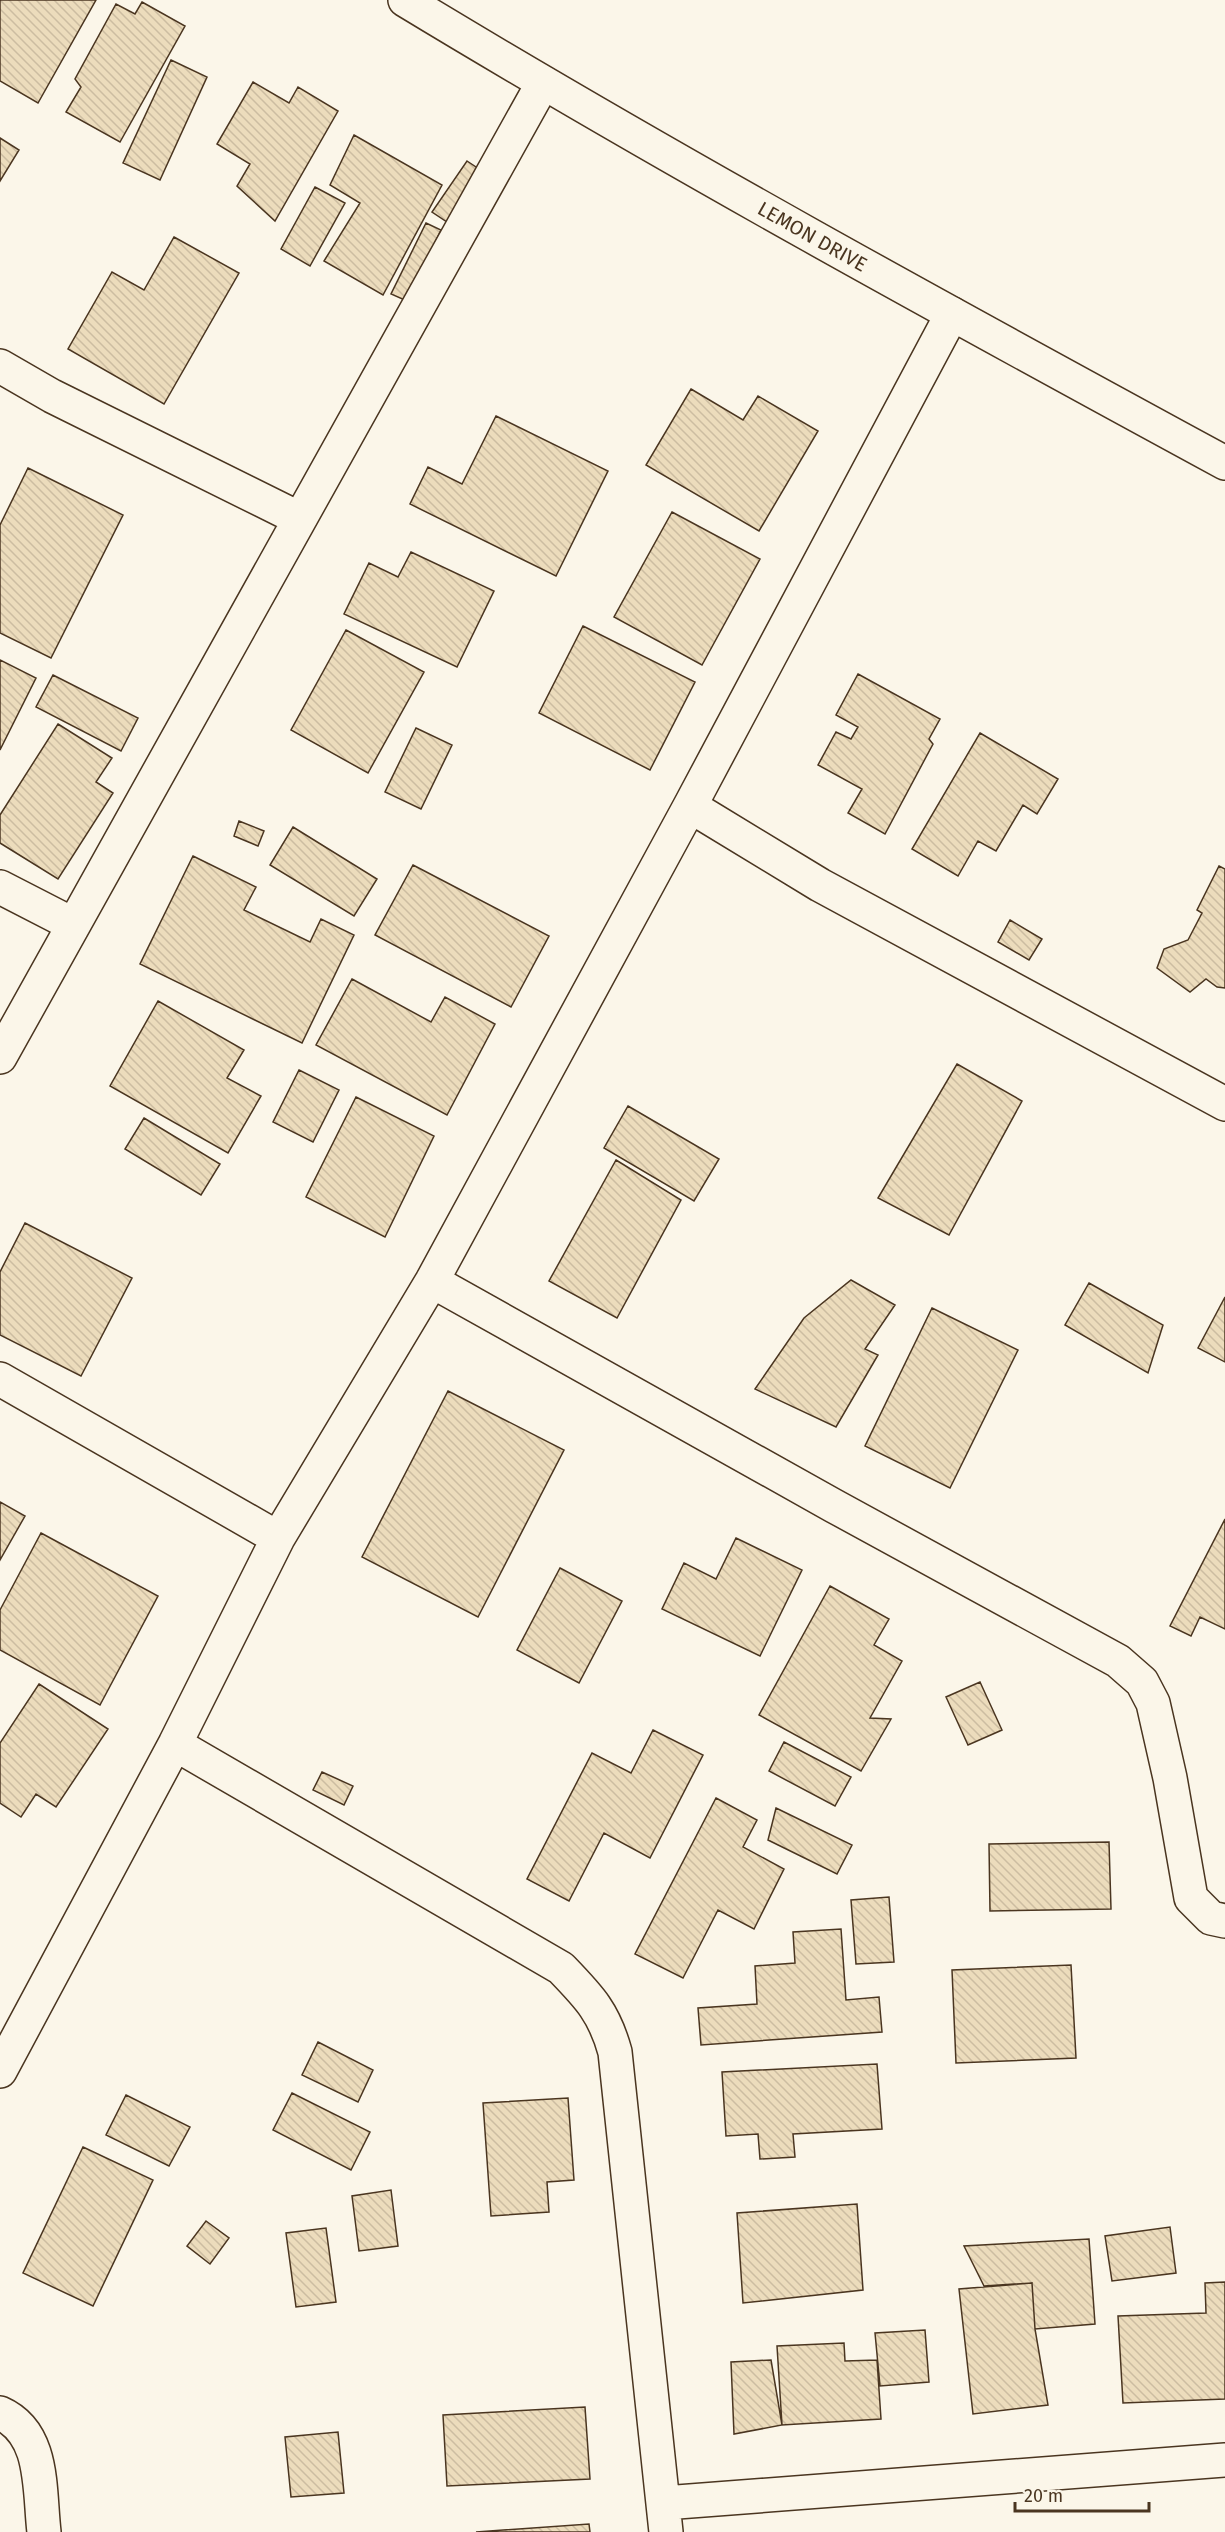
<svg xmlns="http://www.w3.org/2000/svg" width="1225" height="2532" viewBox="0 0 1225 2532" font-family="'Fira Sans',sans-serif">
  <defs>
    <pattern id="building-back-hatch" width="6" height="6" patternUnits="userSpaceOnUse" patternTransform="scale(1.5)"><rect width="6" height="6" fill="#ecdcbc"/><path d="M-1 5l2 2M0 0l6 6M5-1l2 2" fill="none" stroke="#ccbda1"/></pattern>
  </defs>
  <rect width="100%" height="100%" fill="#fbf6e9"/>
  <!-- building -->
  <path fill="url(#building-back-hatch)" stroke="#4a3520" stroke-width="1.5" d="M0,0H96L38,103L0,81Z
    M142,2L185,26L120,142L66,112L81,87L75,79L116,4L135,14Z
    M171,60L207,77L160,180L123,163Z
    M253,82L289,103L298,87L338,111L275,221L237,186L250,164L217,144Z
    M354,135L442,185L383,295L324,261L360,203L330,185Z
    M0,138L19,150L0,181Z
    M467,161L482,171L447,222L432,212Z
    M315,187L345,203L310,266L281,249Z
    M426,223L441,230L407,301L391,294Z
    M174,237L239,273L164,404L68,349L112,272L144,290Z
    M691,389L743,420L758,396L818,431L759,531L646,465Z
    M496,416L608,471L556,576L410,504L428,467L462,484Z
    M28,468L123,515L51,658L0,633V525Z
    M672,512L760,559L702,665L614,617Z
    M411,552L494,591L457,667L344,614L369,563L398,577Z
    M583,626L695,682L650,770L539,713Z
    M346,630L424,672L368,773L291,730Z
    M0,660L36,678L0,750Z
    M858,674L940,719L929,739L933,744L885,834L848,813L862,789L818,765L836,732L851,739L858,727L836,715Z
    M53,675L138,718L121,751L36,707Z
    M58,724L112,758L96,782L113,793L58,879L0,843V815Z
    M416,728L452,745L421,809L385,792Z
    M980,733L1058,779L1037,814L1023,805L996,851L978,841L958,876L912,849Z
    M239,821L264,831L258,846L234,836Z
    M293,827L377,879L354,916L270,865Z
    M193,856L256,887L244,910L310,942L321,919L354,935L302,1043L140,964Z
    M413,865L549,936L511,1007L375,935Z
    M1219,866L1225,869V988L1217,987L1206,979L1190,992L1157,968L1164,949L1188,940L1202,913L1197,910Z
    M1010,920L1042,939L1029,960L998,942Z
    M352,979L431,1022L445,997L495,1024L447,1115L316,1045Z
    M158,1001L244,1050L227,1078L261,1096L228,1153L110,1086Z
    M957,1064L1022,1101L949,1235L878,1198Z
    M299,1070L339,1090L313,1142L273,1122Z
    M356,1097L434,1136L385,1237L306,1197Z
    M628,1106L719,1159L694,1201L604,1148Z
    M144,1118L220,1164L201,1195L125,1149Z
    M616,1160L681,1200L617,1318L549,1281Z
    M25,1223L132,1278L81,1376L0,1335V1272Z
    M851,1280L895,1305L865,1349L878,1355L836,1427L755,1389L804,1318Z
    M1089,1283L1163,1325L1148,1373L1065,1325Z
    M1225,1297V1362L1198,1348Z
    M932,1308L1018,1350L950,1488L865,1446Z
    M448,1391L564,1450L478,1617L362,1557Z
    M0,1502L25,1516L0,1560Z
    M1225,1519V1629L1200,1617L1191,1636L1170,1626Z
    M41,1533L158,1596L100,1705L0,1650V1610Z
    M736,1538L802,1570L760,1656L662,1609L684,1563L716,1579Z
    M560,1568L622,1601L579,1683L517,1650Z
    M830,1586L889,1619L874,1645L902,1661L870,1718L891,1719L861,1771L759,1715Z
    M980,1682L1002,1730L968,1745L946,1697Z
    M39,1684L108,1729L56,1807L36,1794L21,1817L0,1803V1743Z
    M653,1730L703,1755L650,1858L604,1833L569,1901L527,1879L592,1753L631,1773Z
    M784,1742L851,1777L835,1806L769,1771Z
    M322,1772L353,1786L344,1805L313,1790Z
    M716,1798L757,1820L743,1847L784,1869L754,1929L718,1910L683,1978L635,1954Z
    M776,1808L852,1845L837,1874L768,1840Z
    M1109,1842L1111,1909L990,1911L989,1844Z
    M889,1897L894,1962L856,1964L851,1900Z
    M841,1929L846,2000L879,1997L882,2032L701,2045L698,2008L757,2004L755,1966L795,1963L793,1932Z
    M1071,1965L1076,2058L956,2063L952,1970Z
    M318,2042L373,2070L358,2102L302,2075Z
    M877,2064L882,2129L793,2134L795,2157L760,2159L758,2134L726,2136L722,2072Z
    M292,2093L370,2132L351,2170L273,2130Z
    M126,2095L190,2127L169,2166L106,2135Z
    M568,2098L574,2180L547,2182L549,2212L491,2216L483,2103Z
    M83,2147L153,2180L93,2306L23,2273Z
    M391,2190L398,2246L359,2251L352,2196Z
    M857,2204L863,2290L743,2303L737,2213Z
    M206,2221L229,2238L210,2264L187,2246Z
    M1170,2227L1176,2273L1112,2281L1105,2236Z
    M326,2228L336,2302L296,2307L286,2233Z
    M1089,2239L1095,2324L1035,2329L1032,2283L984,2286L964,2246Z
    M1225,2282V2399L1123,2403L1118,2316L1206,2313L1205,2283Z
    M1032,2283L1035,2329L1048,2405L973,2414L959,2289Z
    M925,2330L929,2382L880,2386L875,2333Z
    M844,2343L845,2361L877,2360L881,2419L782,2425L777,2346Z
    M771,2360L782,2425L734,2434L731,2362Z
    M585,2407L590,2479L447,2486L443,2415Z
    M338,2432L344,2493L291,2497L285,2437Z
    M589,2524L590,2532H476Z"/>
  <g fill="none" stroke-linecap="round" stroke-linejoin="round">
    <!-- minor casing -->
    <g stroke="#4a3520" stroke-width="36">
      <path id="minor" d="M0,366L52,396L300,519
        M690,806L820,885L1225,1104
        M0,887L72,924
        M0,1057L543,83
        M432,1281L834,1506L1118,1661L1142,1682L1153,1703L1170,1778L1191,1898L1211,1918L1225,1921
        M0,1379L278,1538
        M175,1744L561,1968C589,1997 604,2012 615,2052L666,2532
        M0,2071L175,1744L278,1538L432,1281L690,806L952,314
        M0,2413C45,2433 39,2490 44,2532
        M664,2503L1225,2460"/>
    </g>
    <!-- tertiary casing -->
    <g stroke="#4a3520" stroke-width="36">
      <g id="tertiary">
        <path id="s1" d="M405,0C674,163 949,313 1225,463"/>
      </g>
    </g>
    <!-- minor -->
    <use href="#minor" stroke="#fbf6e9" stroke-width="33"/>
    <!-- tertiary -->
    <use href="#tertiary" stroke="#fbf6e9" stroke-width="33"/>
  </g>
  <g text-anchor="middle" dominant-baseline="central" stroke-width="4.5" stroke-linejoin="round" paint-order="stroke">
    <!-- street labels -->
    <g font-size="20" fill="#4a3520" stroke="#fbf6e9">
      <text stroke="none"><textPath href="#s1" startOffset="471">LEMON DRIVE</textPath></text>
    </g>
  </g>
  <!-- scale -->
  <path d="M1015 2502v9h134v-9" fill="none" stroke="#4a3520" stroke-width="3"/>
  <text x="1024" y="2502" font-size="18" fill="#4a3520" stroke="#fbf6e9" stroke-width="4.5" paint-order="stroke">20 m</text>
</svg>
